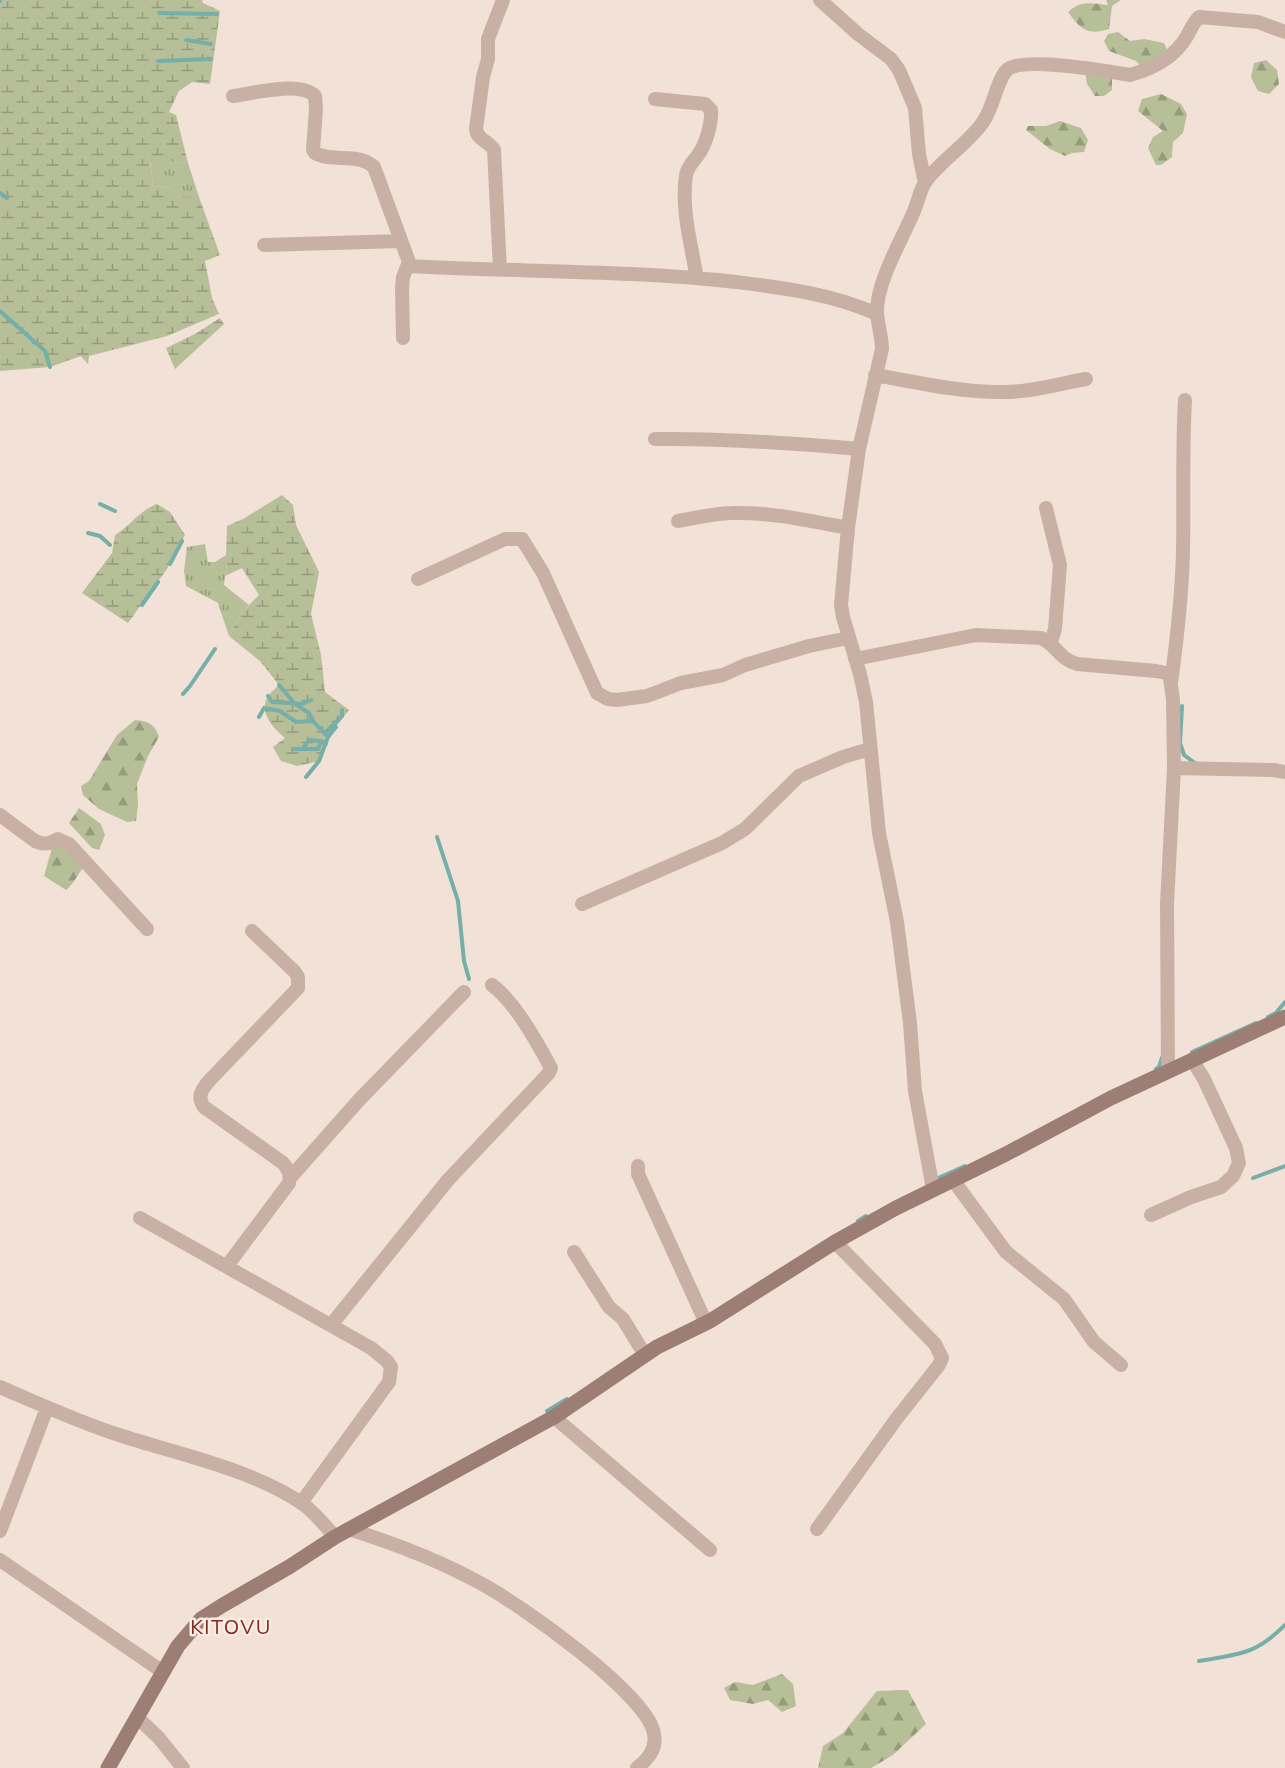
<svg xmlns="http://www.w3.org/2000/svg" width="1285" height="1768" viewBox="0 0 1285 1768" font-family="Mulish,sans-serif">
  <defs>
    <pattern id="grass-tufts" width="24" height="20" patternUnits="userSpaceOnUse" patternTransform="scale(1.5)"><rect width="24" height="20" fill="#b7bf98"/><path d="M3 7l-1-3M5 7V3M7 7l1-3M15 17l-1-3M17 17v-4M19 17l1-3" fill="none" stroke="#969b7c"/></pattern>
    <pattern id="forest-firs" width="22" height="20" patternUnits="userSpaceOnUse" patternTransform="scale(1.5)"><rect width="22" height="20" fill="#b7bf98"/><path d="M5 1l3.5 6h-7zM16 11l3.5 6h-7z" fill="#969b7c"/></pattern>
    <pattern id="wetland-marsh" width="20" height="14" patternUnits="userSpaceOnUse" patternTransform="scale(1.5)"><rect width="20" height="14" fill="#b7bf98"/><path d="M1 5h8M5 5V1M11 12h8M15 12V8" fill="none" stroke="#969b7c"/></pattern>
  </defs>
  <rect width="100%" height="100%" fill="#f1e1d7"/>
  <!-- grass -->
  <path fill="url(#grass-tufts)" d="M150,159L188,163L199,197L176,196L173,188L153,186Z
    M205,544L208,562H227L224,585L249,605L241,613L229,636L218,603L186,586L184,571L187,547Z"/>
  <!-- forest -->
  <path fill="url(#forest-firs)" d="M1106,0H1121L1112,6L1109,29C1086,36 1081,29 1068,12C1081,0 1090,3 1108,5Z
    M1118,32L1130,41L1144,39L1164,43L1168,52L1141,67L1136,61L1109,51L1104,41L1108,34Z
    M1266,60L1277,70L1279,84L1269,94L1258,91L1251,77L1254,63Z
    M1085,71L1112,78V90L1104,96H1095L1087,84Z
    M1161,94L1181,104L1187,114L1183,133L1173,142L1172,157L1161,165H1156L1148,148L1153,137L1163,131L1138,111L1142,99Z
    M1060,121L1081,128L1088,140L1084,152L1072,153L1065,156L1050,149L1026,130L1028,126H1046Z
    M135,720C148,721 155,724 159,737L148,756L137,784L138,805L136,821L127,822L99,809L83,795L81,786L89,781L117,735Z
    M79,808L101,824L105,835L99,850L92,848L69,823Z
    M54,841L62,842L85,866C77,874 75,883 66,890L44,876Z
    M782,1674L793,1684L796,1706L782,1712L768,1700L753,1704L730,1700L724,1688L735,1682L753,1685Z
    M908,1690L926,1724L893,1755L871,1768H818L823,1746L843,1733L877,1691Z"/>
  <!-- wetland -->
  <path fill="url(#wetland-marsh)" d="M0,0H202L203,3L220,11L210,84L192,82L179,91L169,112L176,115L188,163L150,160L153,186L174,188L176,196L199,197L220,255L205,261L212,298L219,314L167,336L89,356L88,364L81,356L50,367L0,371Z
    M220,318L224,324L175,369L166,348L195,334Z
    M282,495L293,505L296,525L319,572L311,614L321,655L325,692L349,710L328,737L319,761L297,766L281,761L273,747L285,738C273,728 258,712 268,696C271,692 276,688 279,685L260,661L229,636L241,613L259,595L242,568L225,576L227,562H215L226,555L227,526L243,519Z
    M157,504L170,512L185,535L167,569L128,623L82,593L112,553L115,535C130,526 140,510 157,504Z"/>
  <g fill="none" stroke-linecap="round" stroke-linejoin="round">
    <!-- stream -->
    <path stroke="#76aea9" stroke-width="4" d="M0,1V0
      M159,13L217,14
      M186,40L211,44
      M158,61L211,59
      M0,193L7,198
      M0,311L45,351L50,367
      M100,504L115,511
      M88,533L100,536L110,545
      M170,564L182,541
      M142,605L158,582
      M279,685L295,704L309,713L313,721L328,737
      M183,694L190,686L215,649
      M268,696L272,702L302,704L311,700
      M1182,706L1180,743L1184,755L1195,763
      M259,717L264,708L280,711L296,722L313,721
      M325,733L342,716V710
      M304,747L309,740L321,741
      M293,749H318L321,741L326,744
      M306,777L319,761L328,737L336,727
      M437,837L458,901L464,961L469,979
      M1268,1017L1276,1013L1285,1002
      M1192,1052L1256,1023
      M1156,1069L1159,1067L1163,1055
      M1253,1178L1285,1166
      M936,1179L965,1166
      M858,1221L866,1216
      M547,1411L567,1399
      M1199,1661C1239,1654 1255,1655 1285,1625"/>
    <!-- street -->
    <path stroke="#c9b0a4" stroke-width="14" d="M820,0L858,34L891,59L899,70L915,108L919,154L925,183
      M233,96C254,93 299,81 315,96L316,109L313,150L315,153C332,163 359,152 374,167L409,262L403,277L402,288L403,338
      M655,99L705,104L711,110C712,122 706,145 698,155C693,162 688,166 686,175C681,208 691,245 697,278
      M264,245L401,241
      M409,266C518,272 627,270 736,282C784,288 833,294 877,314
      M500,270L494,150C489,141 477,140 476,129L483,77L488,59V39L503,0
      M875,375C915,382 958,392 999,392C1028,393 1058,384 1086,379
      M655,439C723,438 791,443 859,449
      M1046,508L1060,565L1055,629L1051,642
      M678,521C696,518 715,513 733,513C772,512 810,521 848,528
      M418,579L505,539H522L543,573L597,693L608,699L617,700L647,696L681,683L723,675L745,665L809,646L848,638
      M855,659L976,635L1041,638C1057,645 1059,659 1077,664L1156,671L1166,673L1170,678L1173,700L1174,768L1167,904L1168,1071
      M1171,683C1177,639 1182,595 1183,551C1184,500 1182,450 1185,400
      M1174,768L1274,770L1285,772
      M0,815L35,841C44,845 50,844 58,839L69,844L147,929
      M582,904L722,843L745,829L799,776L843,757L870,749
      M638,1166V1174L706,1323
      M290,1178L359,1100L464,992
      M953,1180L1006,1252L1064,1299L1094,1342L1121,1365
      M933,1189L915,1091L910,1023L897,922L879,833L866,702L860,674L843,617L841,605L848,528L859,449L882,349C882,337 878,326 877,313C876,282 902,240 914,211C918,202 920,189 926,181C942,159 967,145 983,122C993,109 998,76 1008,69C1026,57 1106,71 1130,75C1152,69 1175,57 1187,36C1191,29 1193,23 1199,17L1258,22L1285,32
      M1151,1215L1191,1197L1221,1187L1233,1176L1239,1163L1236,1148L1204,1079L1192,1060
      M140,1218L371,1348L387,1361L391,1367L389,1382L301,1503
      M574,1252L609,1307L623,1319L645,1355
      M227,1266L289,1183C291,1174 288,1169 283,1163L204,1107C197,1097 201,1091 208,1082L298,988V977L295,972L252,931
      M331,1325L448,1180L548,1074L551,1068C537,1042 515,1002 492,985
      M0,1387C39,1404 78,1422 119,1435C177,1454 252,1469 303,1504C315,1513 325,1525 335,1537
      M554,1417L710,1550
      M349,1529C393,1543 439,1560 480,1583C517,1602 649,1695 654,1734C657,1749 648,1759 637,1768
      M817,1529L897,1418L939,1365L942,1358L935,1344L835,1242
      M0,1531L47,1408
      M0,1560L163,1672
      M138,1718L159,1738L183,1768"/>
    <!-- secondary -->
    <path stroke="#9c7e75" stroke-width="15" d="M108,1768L178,1646L201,1619L223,1605L289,1567L335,1537L554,1417L657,1347L710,1321L835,1242L896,1208L1006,1154L1111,1098L1285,1017"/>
  </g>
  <g text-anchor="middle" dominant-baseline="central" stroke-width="5" stroke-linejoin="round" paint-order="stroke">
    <!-- quarter labels -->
    <g font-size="20" letter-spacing="1.5" fill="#83291e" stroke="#f9ece3">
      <text x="231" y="1626">KITOVU</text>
    </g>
  </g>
</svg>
